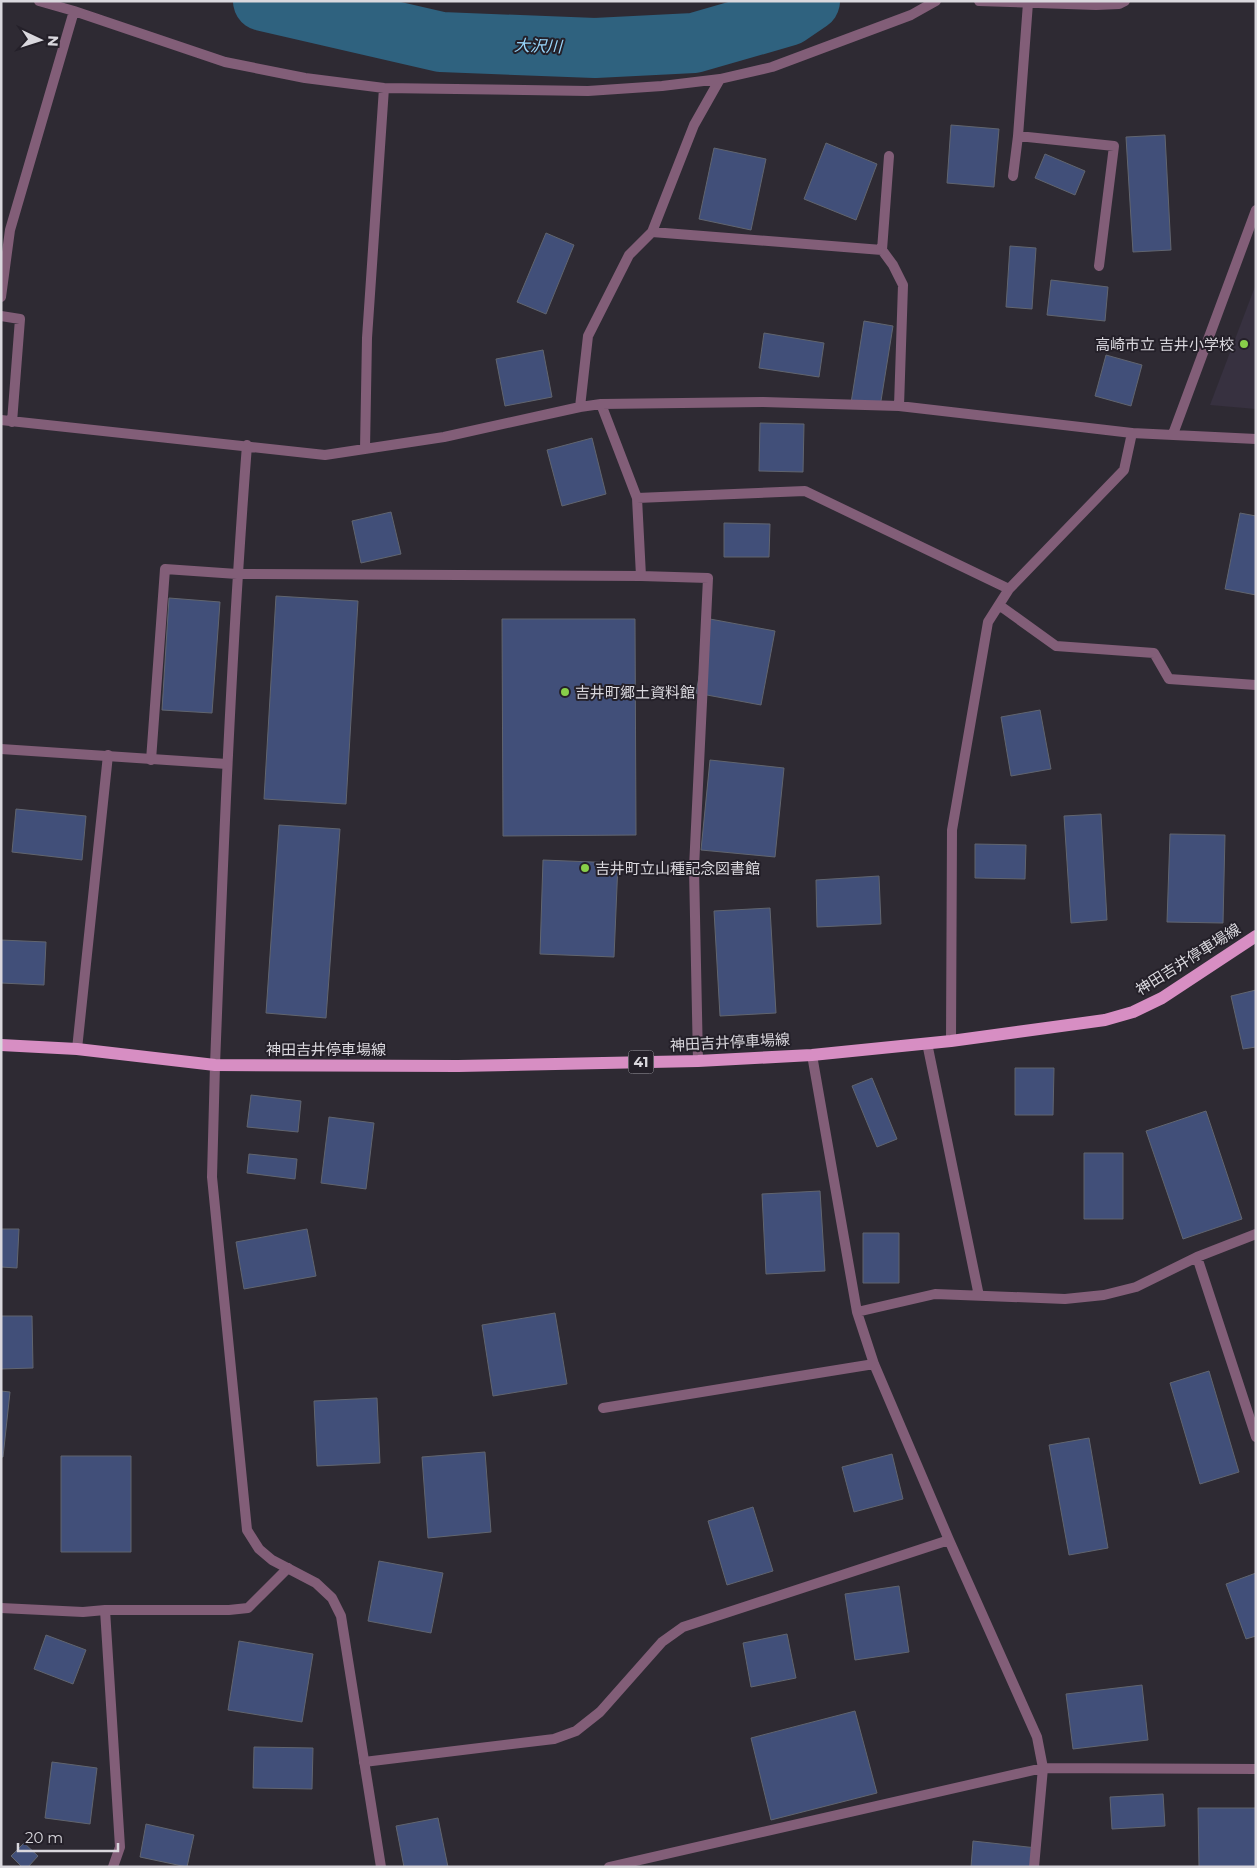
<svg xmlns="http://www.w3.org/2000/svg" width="1257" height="1868" viewBox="0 0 1257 1868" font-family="Montserrat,'Noto Sans JP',sans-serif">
  <rect width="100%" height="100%" fill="#2e2a33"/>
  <!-- built -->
  <path fill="#373140" d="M1256,284V409L1210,405Z"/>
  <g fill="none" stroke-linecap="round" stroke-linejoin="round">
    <!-- river -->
    <path stroke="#2f627f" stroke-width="60" d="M263,1L441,42L595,48L694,43L788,16L810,1"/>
  </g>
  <!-- building -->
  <path fill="#414f79" stroke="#61656f" d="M951,125L999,129L994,187L947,183Z
    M1165,135L1171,250L1133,252L1126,137Z
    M826,143L877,164L856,220L804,199Z
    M714,148L766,159L751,230L699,219Z
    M1045,154L1085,171L1075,195L1035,178Z
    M546,233L574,245L546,314L517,302Z
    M1010,246L1036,248L1032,309L1006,307Z
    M1051,280L1108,287L1105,321L1047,315Z
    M864,321L893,326L880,407L851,403Z
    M764,333L824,343L819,377L759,368Z
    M543,350L552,397L505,406L496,359Z
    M1106,355L1142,365L1131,406L1095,396Z
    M760,423L804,424L803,472L759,471Z
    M592,438L606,494L562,506L547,450Z
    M391,512L401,554L361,563L352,521Z
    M1240,513L1256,516V595L1225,589Z
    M724,523L770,524L769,557H724Z
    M276,596L358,601L346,804L264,799Z
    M169,598L220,602L212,713L162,710Z
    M502,619H635L636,835L503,836Z
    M710,619L775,631L761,705L696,693Z
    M1040,710L1051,769L1011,776L1001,717Z
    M710,760L784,768L775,857L701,850Z
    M16,809L86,816L82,860L12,852Z
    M1101,814L1107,920L1071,923L1064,816Z
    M279,825L340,829L326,1018L266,1013Z
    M1170,834L1225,835L1223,923L1167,922Z
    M975,844L1026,845L1025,879L975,878Z
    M543,860L618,863L614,957L540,954Z
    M879,876L881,924L817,927L816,880Z
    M770,908L776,1013L720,1016L714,911Z
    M1,940L46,942L44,985L1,983Z
    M1256,990V1047L1243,1049L1231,996Z
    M1015,1068H1054L1053,1115H1015Z
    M872,1078L897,1139L877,1147L852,1086Z
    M251,1095L301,1101L298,1132L247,1127Z
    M1206,1111L1242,1219L1183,1239L1146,1131Z
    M329,1117L374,1123L366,1189L321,1183Z
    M1084,1153H1123V1219H1084Z
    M249,1154L297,1159L295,1179L247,1173Z
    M820,1191L825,1271L766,1274L762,1194Z
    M1,1229H19L17,1268L1,1267Z
    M307,1229L316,1276L244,1289L236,1242Z
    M863,1233H899V1283H863Z
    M555,1313L567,1384L493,1396L482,1325Z
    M1,1316H32L33,1368L1,1369Z
    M1209,1371L1239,1472L1200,1484L1170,1383Z
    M1,1391L10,1392L3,1457H1Z
    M377,1398L380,1463L317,1466L314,1401Z
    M1089,1438L1108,1548L1069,1555L1049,1445Z
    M485,1452L491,1532L428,1538L422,1457Z
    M892,1454L903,1499L854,1512L842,1467Z
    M61,1456H131V1552H61Z
    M753,1507L773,1571L727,1585L708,1521Z
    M379,1561L443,1573L431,1633L368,1621Z
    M1256,1573V1636L1246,1639L1226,1584Z
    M899,1586L909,1652L855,1660L845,1594Z
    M787,1634L796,1678L751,1687L743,1643Z
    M46,1635L86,1650L73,1684L34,1669Z
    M239,1641L313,1654L302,1722L228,1710Z
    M1142,1685L1148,1740L1073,1749L1066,1694Z
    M855,1711L877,1793L771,1820L751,1738Z
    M254,1747L313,1748L312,1789L253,1788Z
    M52,1762L97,1768L90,1824L45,1818Z
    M1163,1794L1165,1826L1112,1829L1110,1797Z
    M1198,1808H1256V1867H1199Z
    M438,1818L448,1867H404L396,1826Z
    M146,1824L194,1835L187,1867L140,1857Z
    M973,1841L1037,1848L1035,1867H971Z
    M24,1843L38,1856L28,1867H22L11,1856Z"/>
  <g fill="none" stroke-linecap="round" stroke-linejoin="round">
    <!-- minor -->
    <path stroke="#825e78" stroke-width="10" d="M979,1L1096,5L1119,4L1125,1
      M74,11L225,62L305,78L384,88L588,91L662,86L720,79L772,67L911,15L936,1
      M1018,136L1028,3
      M1013,176L1018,136L1114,146L1099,266
      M652,232L882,250L889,156
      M882,250L893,265L903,285L899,406
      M1,297L10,230L74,11L39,1
      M1,316L20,319L12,422
      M601,404L637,498L641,576
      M580,407L588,336L629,255L652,232L694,125L720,79
      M1,420L325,455L444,437L580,407L601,404L763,402L899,406L1132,433L1256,439
      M1173,434L1256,210
      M365,449L367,338L384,88
      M637,498L805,491L1009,589
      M999,605L1056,646L1154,653L1169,679L1256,685
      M151,760L165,569L237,574L641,576L708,578L694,868L698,1061
      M951,1041L952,830L988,622L1009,589L1124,470L1132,433
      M927,1043L979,1296
      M77,1049L108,755
      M812,1055L857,1312L874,1364L949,1540L1037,1737L1043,1768L1034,1867
      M215,1065C223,858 231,652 247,445
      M1197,1257L1256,1437
      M857,1312L935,1294L1065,1299L1104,1295L1136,1287L1197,1257L1256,1234
      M603,1408L874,1364
      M1,1608L83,1612L105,1610H229L248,1608L288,1568
      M105,1610L120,1847L113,1867
      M364,1762L554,1739L576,1731L600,1712L662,1642L683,1627L949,1540
      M609,1867L1043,1768L1256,1769"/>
    <!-- tertiary -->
    <path stroke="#825e78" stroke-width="10" d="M1,749L227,764
      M215,1065L212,1177L247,1530L259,1549L272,1560L316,1583L332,1598L341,1616L381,1867"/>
    <!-- primary -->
    <path stroke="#d78ec3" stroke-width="12" d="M1,1045L77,1049L215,1065L458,1066L698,1061L812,1055L951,1041L1105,1020L1133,1012L1162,998L1256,936"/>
  </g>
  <!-- markers -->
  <g fill="#88cf49" stroke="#242029" stroke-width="2">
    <circle cx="1244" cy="344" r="5"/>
    <circle cx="565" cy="692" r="5"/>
    <circle cx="585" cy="868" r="5"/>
  </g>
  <g text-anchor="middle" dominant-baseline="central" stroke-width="4" stroke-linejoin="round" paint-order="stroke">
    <!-- shield labels -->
    <rect fill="#242029" stroke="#a3a1a8" stroke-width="1" x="628.5" y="1050.5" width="25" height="23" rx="4"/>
    <g font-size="14" font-weight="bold" fill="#dad8de">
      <text x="641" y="1062">41</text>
    </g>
    <!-- poi labels -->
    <g font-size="15" fill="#dad8de" stroke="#242029" text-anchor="start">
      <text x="1234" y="344" text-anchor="end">高崎市立 吉井小学校</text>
      <text x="575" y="692">吉井町郷土資料館</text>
      <text x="595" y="868">吉井町立山種記念図書館</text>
    </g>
    <!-- street labels -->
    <g font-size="15" fill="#dad8de" stroke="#242029">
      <text transform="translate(1188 959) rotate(-32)">神田吉井停車場線</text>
      <text transform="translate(730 1042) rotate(-3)">神田吉井停車場線</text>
      <text x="326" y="1049">神田吉井停車場線</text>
    </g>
    <!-- water labels -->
    <g font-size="16" font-style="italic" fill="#99d7fc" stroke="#242029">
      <text transform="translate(538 46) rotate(2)">大沢川</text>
    </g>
  </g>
  <!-- border -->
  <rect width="1257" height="1868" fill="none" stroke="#dad8de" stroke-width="5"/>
  <!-- north arrow -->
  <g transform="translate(40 40) rotate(94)" stroke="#242029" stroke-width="4" paint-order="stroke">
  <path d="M0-4L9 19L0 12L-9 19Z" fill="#dad8de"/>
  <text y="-8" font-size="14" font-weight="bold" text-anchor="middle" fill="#dad8de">N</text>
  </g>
  <!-- scale -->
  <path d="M18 1843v8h100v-8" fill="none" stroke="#dad8de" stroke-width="2.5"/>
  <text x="25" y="1843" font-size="15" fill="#dad8de" stroke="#242029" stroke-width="4" paint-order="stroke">20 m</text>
</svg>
